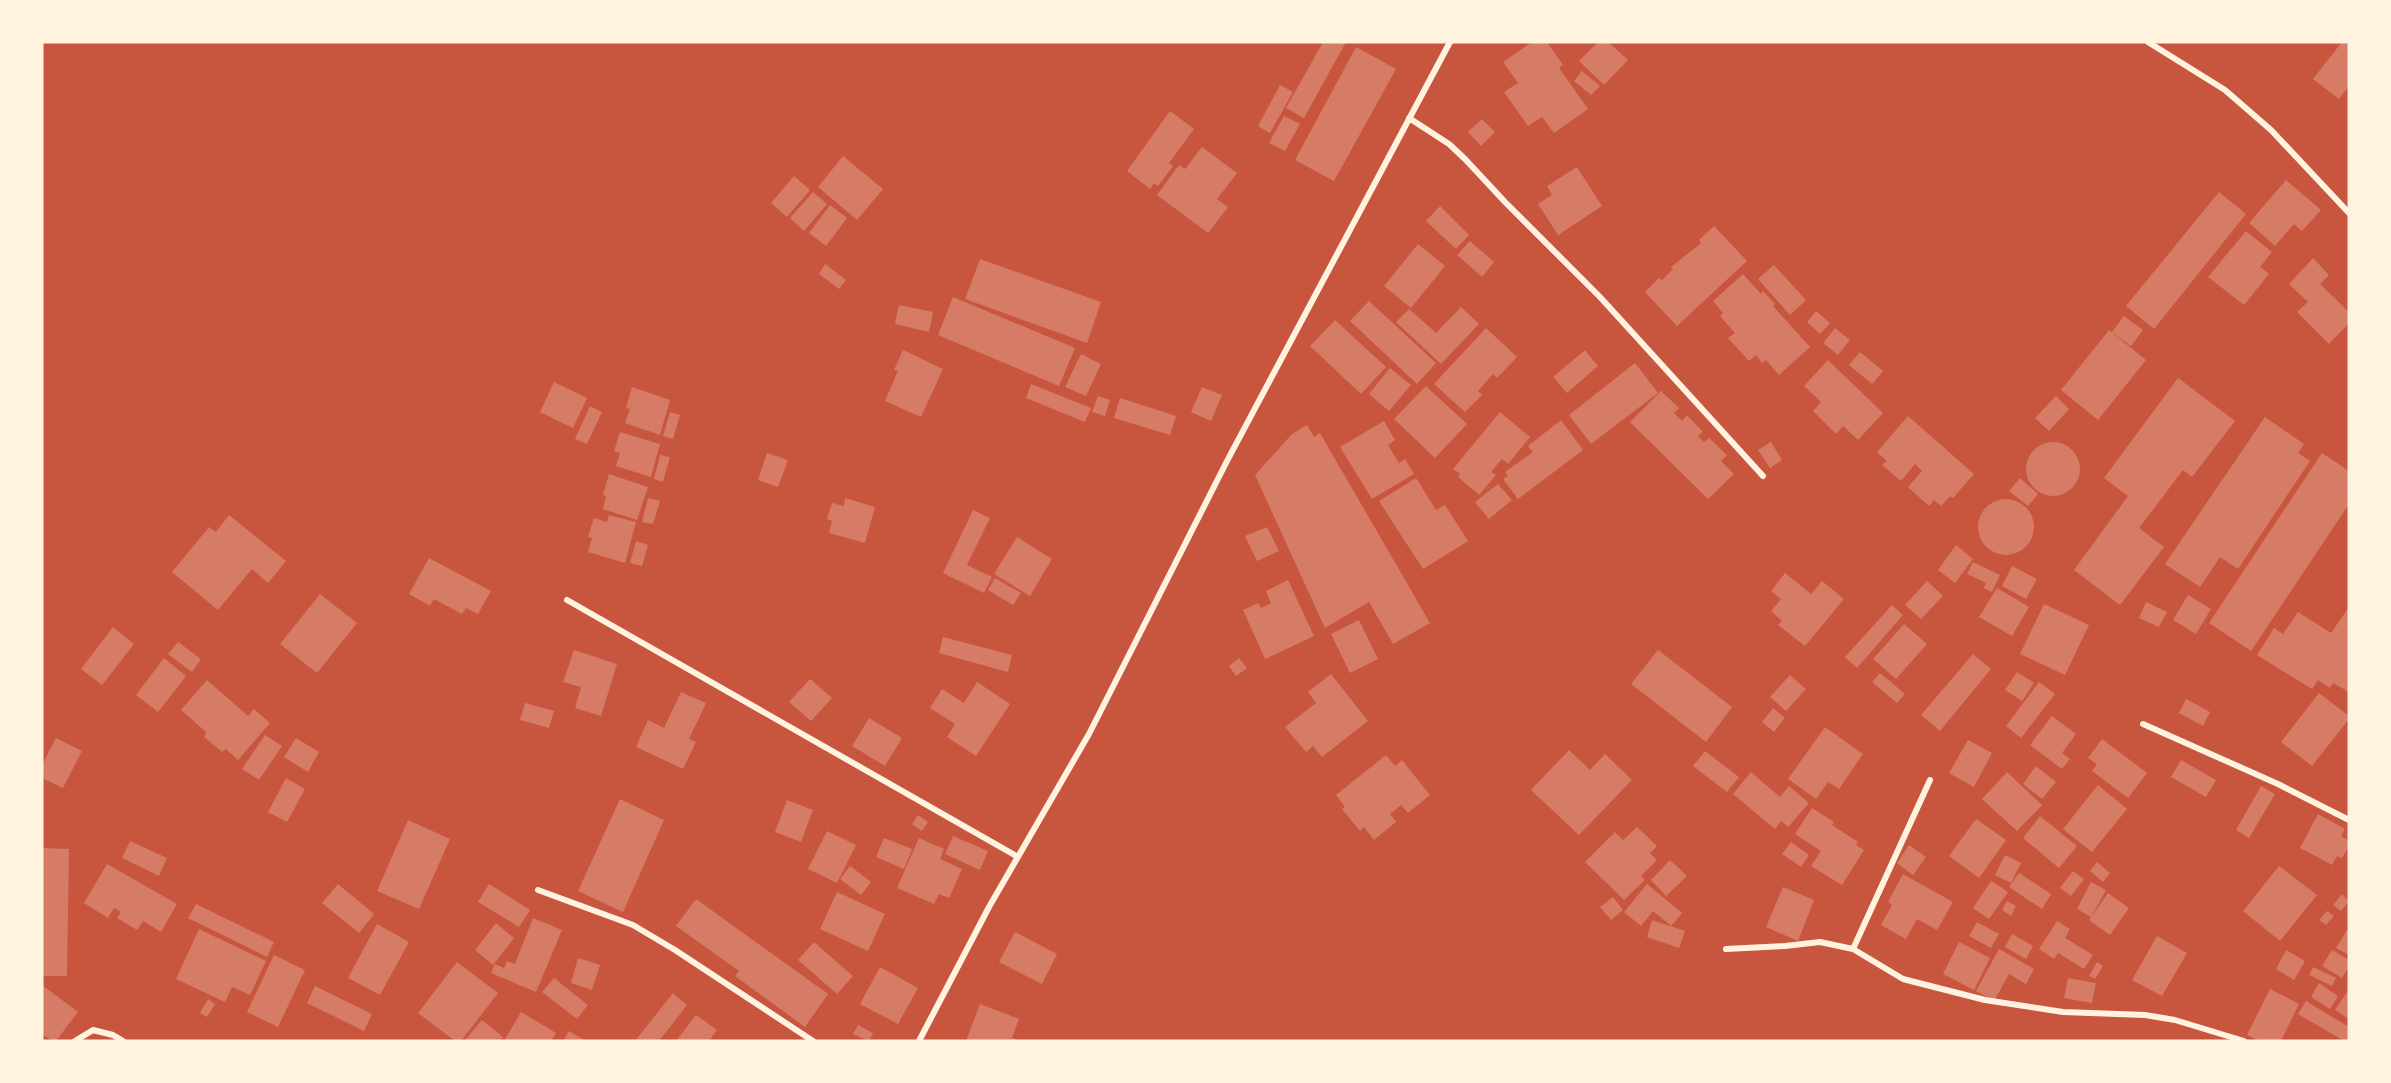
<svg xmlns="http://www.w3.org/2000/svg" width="2391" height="1083" viewBox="0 0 2391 1083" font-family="Helvetica,sans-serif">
  <rect width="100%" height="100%" fill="#c8553d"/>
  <!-- building -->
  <path fill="#d67c66" d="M1323,42H1346L1304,118L1286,108Z
    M1532,42H1547L1563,65L1559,68L1588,109L1554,133L1542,117L1528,126L1504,92L1518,83L1503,62Z
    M1598,42H1608L1628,60L1604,85L1579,61Z
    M2342,42H2349V86L2339,99L2313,79Z
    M1356,47L1396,69L1334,181L1295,160Z
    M1582,71L1600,86L1591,95L1574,81Z
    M1280,85L1293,92L1270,133L1258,126Z
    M1170,111L1194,129L1169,163L1173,166L1158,186L1154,183L1150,189L1127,171Z
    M1284,116L1300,124L1285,151L1269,143Z
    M1482,119L1495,132L1481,146L1468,132Z
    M1202,147L1237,173L1217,199L1228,207L1208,233L1157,195L1179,165L1185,169Z
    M843,156L883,189L857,220L818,187Z
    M1577,167L1602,206L1558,235L1538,204L1552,195L1547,186Z
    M794,176L810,190L787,217L771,203Z
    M2286,180L2321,210L2302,231L2294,224L2275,246L2249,223Z
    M813,192L827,204L804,231L790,218Z
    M2219,192L2246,214L2154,329L2126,306Z
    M830,205L847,218L826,246L809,233Z
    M1440,206L1469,235L1456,249L1426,221Z
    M1714,226L1747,261L1677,326L1645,292L1659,278L1662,280L1673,269L1671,267L1701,243L1699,240Z
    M2246,231L2272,252L2260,267L2269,274L2244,305L2208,277Z
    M1470,241L1494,262L1482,277L1457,255Z
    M1418,244L1445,266L1411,308L1384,286Z
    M2313,258L2329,275L2320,284L2349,312V323L2329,344L2297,312L2308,302L2289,284Z
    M980,259L1101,302L1087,343L965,299Z
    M825,264L846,280L839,289L819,274Z
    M1774,265L1806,300L1790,315L1758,279Z
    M1743,274L1761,294L1763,291L1775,304L1773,306L1810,347L1779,375L1766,360L1762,363L1756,355L1749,361L1728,338L1735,333L1720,316L1723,313L1713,301Z
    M953,297L1075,348L1059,386L938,335Z
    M1369,301L1436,363L1417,384L1350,321Z
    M899,305L933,312L929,332L895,324Z
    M1461,307L1479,324L1441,364L1396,322L1409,309L1436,333Z
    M1816,311L1830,323L1820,334L1807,322Z
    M2124,316L2143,330L2131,346L2112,332Z
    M1335,320L1386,367L1361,394L1310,346Z
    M1486,328L1517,357L1497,378L1493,374L1478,391L1482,395L1465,412L1434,384Z
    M1835,328L1850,340L1838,355L1823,343Z
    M2109,330L2146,360L2098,420L2061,390Z
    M903,350L943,369L921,417L885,401L898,371L894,370Z
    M1585,350L1598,366L1567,393L1553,377Z
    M1860,352L1883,371L1872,384L1849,365Z
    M1081,354L1101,364L1086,396L1065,387Z
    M1828,360L1883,413L1858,440L1843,426L1836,434L1813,411L1821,402L1804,386Z
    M1635,363L1658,393L1591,444L1569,415Z
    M1390,368L1411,385L1389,411L1369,394Z
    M2178,378L2235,421L2192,477L2183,470L2139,528L2164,547L2120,605L2074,570L2128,496L2104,478Z
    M554,382L587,398L573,428L540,412Z
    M1031,384L1091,408L1085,422L1026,398Z
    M1426,386L1467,424L1435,458L1394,419Z
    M632,387L670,400L660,435L625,423L630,409L626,408Z
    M1202,387L1222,395L1211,421L1191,412Z
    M1661,391L1679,408L1674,413L1682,421L1687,415L1703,432L1698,436L1704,442L1709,438L1727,455L1721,461L1734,474L1708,499L1630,422Z
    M1098,396L1110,400L1105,416L1092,412Z
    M2056,396L2069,409L2049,431L2035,418Z
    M1120,398L1176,416L1170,435L1114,418Z
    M590,406L602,412L587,444L575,439Z
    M670,412L680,415L673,439L663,436Z
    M1500,412L1530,437L1508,464L1502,459L1491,472L1496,475L1479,495L1458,477L1460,474L1453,469Z
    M1908,416L1974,474L1953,498L1950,496L1941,506L1934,500L1929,506L1908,487L1922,471L1915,464L1901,481L1882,465L1887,461L1877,452Z
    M2265,417L2304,444L2298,453L2310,461L2238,569L2220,557L2200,587L2165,564Z
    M1561,420L1583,450L1518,499L1503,479L1508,476L1505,472L1533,452L1528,446Z
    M1384,421L1395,440L1388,445L1399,463L1405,459L1414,474L1372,499L1340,447Z
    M1307,425L1314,437L1320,433L1430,623L1393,644L1369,602L1325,628L1255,475L1292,434Z
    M620,432L660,444L651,477L616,466L620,453L614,451Z
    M1771,442L1782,460L1770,468L1758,450Z
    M2026 469a27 27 0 1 1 54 0a27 27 0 1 1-54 0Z
    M767,453L788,460L778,487L758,480Z
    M2322,453L2349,471V504L2251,651L2209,623Z
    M660,455L670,457L663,482L654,479Z
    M609,474L648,487L637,520L603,509L606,496L603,495Z
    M1416,478L1436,510L1445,505L1468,541L1423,569L1379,501Z
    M2020,478L2038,494L2028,506L2009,491Z
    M1498,484L1512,500L1489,519L1475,502Z
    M648,498L660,501L653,524L642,522Z
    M845,498L875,507L865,543L829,533L832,521L827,519L832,503L844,506Z
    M1978 527a28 28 0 1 1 56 0a28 28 0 1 1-56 0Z
    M973,510L990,518L967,565L992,577L984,593L943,573Z
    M229,515L286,561L268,583L252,569L218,610L172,572L209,527L216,532Z
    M609,515L636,522L625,563L588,552L592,538L588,537L594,518L607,522Z
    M1267,527L1279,551L1257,561L1245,536Z
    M1017,537L1052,559L1030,596L994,574Z
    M636,541L648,545L642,566L630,563Z
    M1956,545L1973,559L1955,583L1938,570Z
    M429,558L491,591L478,614L466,608L462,614L434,599L430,606L409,594Z
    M1973,562L2000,575L1992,592L1984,588L1986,583L1967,574Z
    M2012,566L2037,579L2026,599L2002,586Z
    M1785,573L1811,594L1822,581L1844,599L1805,646L1778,625L1782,621L1771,611L1781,599L1771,591Z
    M995,578L1021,593L1013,605L988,590Z
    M1288,580L1314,636L1265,659L1243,610L1258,603L1261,608L1271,603L1266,591Z
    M1927,581L1943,596L1921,619L1905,605Z
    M1997,588L2029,607L2012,636L1979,617Z
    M320,594L357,623L317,673L280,644Z
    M2188,595L2211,609L2196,634L2173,620Z
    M2146,602L2167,612L2159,627L2139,618Z
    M2044,604L2089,625L2065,675L2020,654Z
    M1892,605L1903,615L1857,668L1845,657Z
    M2349,607V692L2333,683L2330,688L2318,680L2312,689L2257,655L2274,628L2283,634L2298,612L2331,633Z
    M1359,620L1378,659L1350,673L1331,634Z
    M1904,624L1927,644L1896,679L1873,659Z
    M113,627L134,644L102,685L81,669Z
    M943,637L1012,655L1008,672L939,653Z
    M178,642L201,659L192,672L168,654Z
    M574,650L617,664L601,716L575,708L581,687L563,682Z
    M1658,650L1732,707L1706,742L1631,684Z
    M1973,654L1991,669L1940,731L1921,715Z
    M164,658L186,676L158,712L136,695Z
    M1239,658L1247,668L1236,676L1229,666Z
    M2017,672L2034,683L2022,701L2005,690Z
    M1880,673L1905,694L1897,703L1872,682Z
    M1331,674L1368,721L1322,757L1313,746L1306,752L1285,727L1316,703L1308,692Z
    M1790,675L1806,689L1786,711L1770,697Z
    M810,679L832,698L811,721L789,702Z
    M207,680L248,716L254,709L270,723L238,760L226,749L222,752L204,737L206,732L181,710Z
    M977,682L1010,704L976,756L947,737L955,724L930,708L942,689L964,703Z
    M2039,682L2055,694L2021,738L2006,726Z
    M681,692L706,703L689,739L696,742L683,769L636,747L648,720L664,728Z
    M2319,693L2349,716V719L2312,766L2281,742Z
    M2186,699L2210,712L2203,726L2179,713Z
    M525,703L554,711L549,728L520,720Z
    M1773,708L1785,718L1774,732L1762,722Z
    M2052,716L2076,734L2062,753L2070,759L2062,769L2030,745Z
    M869,718L902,738L885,766L852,746Z
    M1825,727L1863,754L1839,789L1828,782L1816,799L1788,779Z
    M265,735L282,746L259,780L242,769Z
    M56,738L82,751L63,788L42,778V765Z
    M296,738L319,752L308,772L284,757Z
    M2102,739L2147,773L2128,798L2092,771L2097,764L2088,758Z
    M1968,740L1992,753L1974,787L1949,773Z
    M1569,750L1590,770L1605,754L1632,780L1579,835L1531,790Z
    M1705,751L1739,777L1727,792L1693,766Z
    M1386,755L1395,766L1402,760L1430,795L1408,813L1401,805L1390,814L1396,822L1374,840L1364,827L1360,831L1342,809L1345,807L1336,795Z
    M2181,760L2216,780L2206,797L2171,777Z
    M2036,766L2056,782L2042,799L2023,784Z
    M1751,772L1780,797L1789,786L1809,803L1788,827L1781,821L1775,829L1733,794Z
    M2007,772L2042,805L2017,831L1982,799Z
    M286,778L305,789L287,822L268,812Z
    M2098,785L2127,809L2092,852L2063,829Z
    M2261,786L2275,794L2249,838L2236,830Z
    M620,799L664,820L623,912L578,891Z
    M787,800L813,810L801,842L775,832Z
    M1812,808L1834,822L1832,825L1858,842L1856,845L1864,850L1842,885L1811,866L1821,851L1795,834Z
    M2318,814L2345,829L2341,836L2349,841V846L2342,858L2337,856L2332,865L2300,848Z
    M918,815L928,822L922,831L912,824Z
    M2040,816L2077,846L2059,868L2023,838Z
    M1976,819L2006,840L1979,878L1949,856Z
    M408,820L450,839L419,909L377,891Z
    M1637,827L1657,846L1650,853L1657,860L1641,876L1645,880L1624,900L1585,862L1615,832L1623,840Z
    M827,831L856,845L837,883L808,869Z
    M953,836L988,851L980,870L945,854Z
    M884,838L912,849L904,869L876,857Z
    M919,838L944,849L940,859L962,869L949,898L939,894L934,904L897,888Z
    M130,841L167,858L159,876L122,858Z
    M1791,842L1809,855L1801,867L1782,854Z
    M1909,845L1926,857L1913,875L1897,863Z
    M42,848L69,849L67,976H42Z
    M2005,855L2021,863L2011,883L1995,875Z
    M1670,860L1687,876L1666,896L1651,880Z
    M2097,862L2110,873L2103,882L2090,871Z
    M107,864L177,904L161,932L143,921L137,930L117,918L121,912L114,908L108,918L84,903Z
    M850,866L871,882L861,895L840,879Z
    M2279,866L2317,895L2280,941L2243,911Z
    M2073,871L2084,879L2071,896L2060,888Z
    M2019,873L2051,894L2042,909L2009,887Z
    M1903,874L1953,902L1937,930L1917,919L1906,939L1881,925L1892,905L1888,902Z
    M1991,881L2008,892L1989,919L1973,908Z
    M2091,882L2106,890L2091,917L2077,909Z
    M338,884L374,914L359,933L322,903Z
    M489,884L530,910L519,927L478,902Z
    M1647,884L1682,913L1671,926L1653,911L1641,926L1624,912Z
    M1783,887L1814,900L1798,941L1766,927Z
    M837,892L885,914L868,951L820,929Z
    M2108,893L2129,908L2110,935L2089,920Z
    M2342,894L2349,901L2341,911L2333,905Z
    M1613,897L1623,910L1611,920L1600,907Z
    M696,899L828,994L805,1027L735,976L739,971L676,926Z
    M2007,901L2016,906L2011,916L2002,910Z
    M196,904L274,942L267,957L188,918Z
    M2327,911L2334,916L2326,925L2319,920Z
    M533,918L562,930L536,992L491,973L495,964L504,968L507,961L515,964Z
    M1652,920L1685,931L1679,948L1647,937Z
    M2057,921L2070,929L2065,938L2093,955L2084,969L2058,953L2054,959L2039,949Z
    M1977,922L1999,934L1991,948L1969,936Z
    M496,923L514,938L493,965L475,950Z
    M377,924L409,942L380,995L348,978Z
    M199,929L266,961L250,995L232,987L225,1002L176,979Z
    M2347,930L2349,931V955L2336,948Z
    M1015,932L1057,954L1042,984L999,962Z
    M2012,934L2033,946L2026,959L2005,947Z
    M2157,936L2187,953L2162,996L2132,980Z
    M814,942L853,976L837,994L798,960Z
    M1959,942L1990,958L1974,990L1943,974Z
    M1999,949L2034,969L2026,984L2009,974L1994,1001L1976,991Z
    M2286,950L2305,961L2294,980L2276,969Z
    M2332,950L2349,960V967L2342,978L2322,966Z
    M274,955L305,970L278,1027L247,1012Z
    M578,958L600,965L592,990L571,983Z
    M457,962L498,993L461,1041H455L418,1013Z
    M2097,962L2103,966L2095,979L2089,976Z
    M880,967L918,988L898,1024L860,1004Z
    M2313,967L2336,978L2332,986L2309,975Z
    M554,978L588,1005L577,1019L542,992Z
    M2068,978L2096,983L2092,1003L2064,998Z
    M2319,983L2338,996L2330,1009L2311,997Z
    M42,985L78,1012L56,1041H52L42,1034Z
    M315,986L372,1014L364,1031L307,1003Z
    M2270,989L2299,1004L2281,1041H2259L2247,1035Z
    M2349,989V1019L2335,1010Z
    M673,993L687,1005L659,1041H635Z
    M208,999L215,1004L207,1017L200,1013Z
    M2306,1001L2349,1027V1041H2344L2298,1014Z
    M980,1004L1019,1019L1012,1038L1021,1041H966Z
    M521,1012L556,1033L551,1041H504Z
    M696,1015L717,1030L709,1041H676Z
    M482,1020L503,1037L500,1041H464Z
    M858,1025L873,1033L869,1041L853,1034Z
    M569,1031L586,1041H563Z"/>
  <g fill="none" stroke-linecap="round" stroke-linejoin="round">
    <!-- minor -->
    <path stroke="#fff3e0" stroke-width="6" d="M2148,42L2225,90L2271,130L2349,213
      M1409,118L1449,144L1465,159L1505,202L1600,297L1763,476
      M567,600L1018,857
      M2143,724L2278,784L2349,820
      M538,890L633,925L675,950L813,1041
      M1726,949L1785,946L1820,942L1853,949L1903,979L1985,1000L2063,1012L2145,1015L2175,1020L2244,1041
      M1853,949L1930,780
      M75,1041L93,1030L113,1035L123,1041
      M919,1041L989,907L1089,734L1227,461L1450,42"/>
  </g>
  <!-- border -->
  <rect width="2391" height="1083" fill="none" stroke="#fff3e0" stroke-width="87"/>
</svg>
